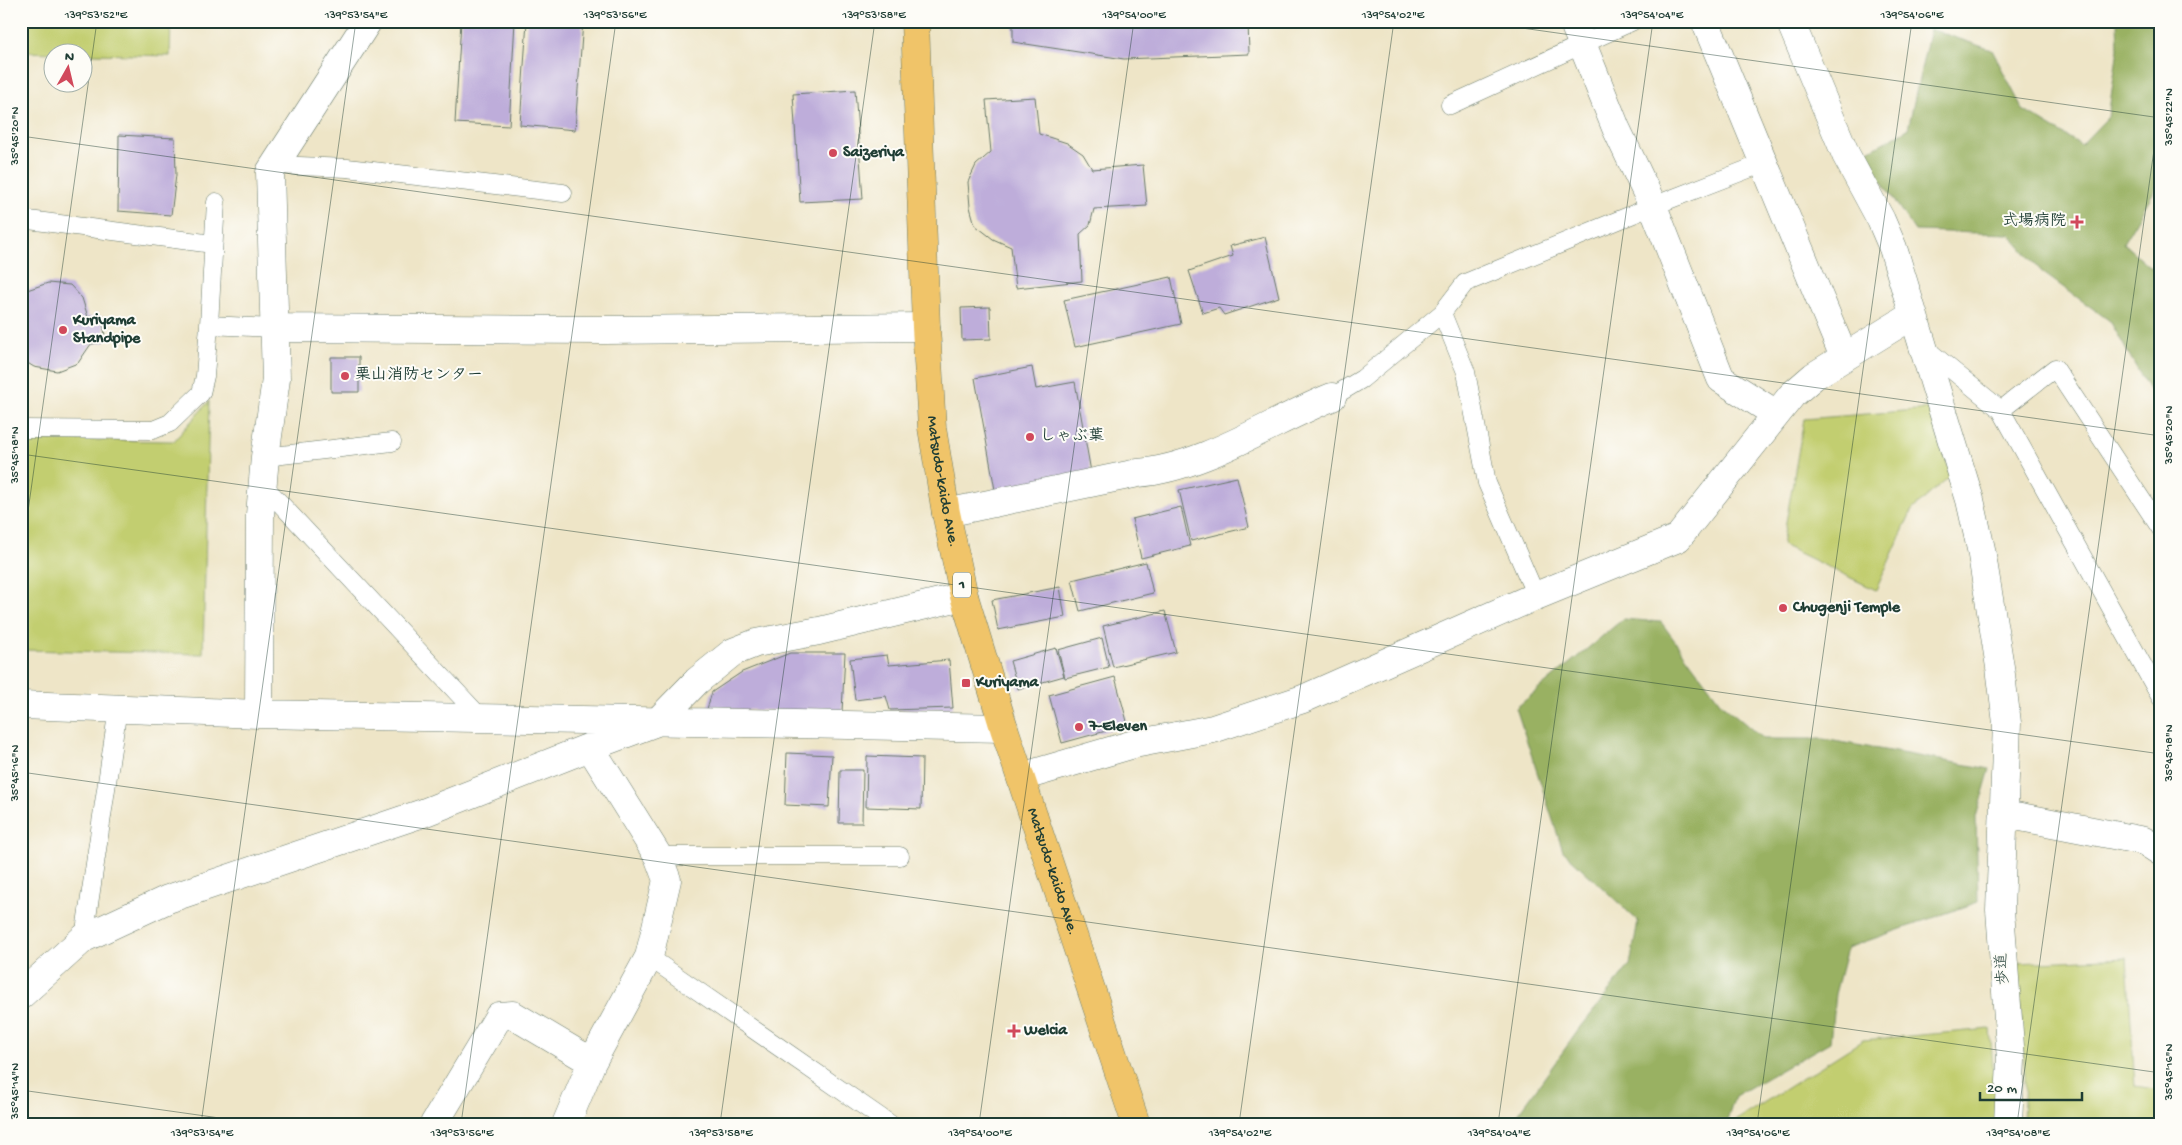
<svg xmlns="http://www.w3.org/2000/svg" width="2182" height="1145" viewBox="0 0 2182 1145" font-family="'Gochi Hand','Klee One',sans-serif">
  <rect width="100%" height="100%" fill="#fdfcf7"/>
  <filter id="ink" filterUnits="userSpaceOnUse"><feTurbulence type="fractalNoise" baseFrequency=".02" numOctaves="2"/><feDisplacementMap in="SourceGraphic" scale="10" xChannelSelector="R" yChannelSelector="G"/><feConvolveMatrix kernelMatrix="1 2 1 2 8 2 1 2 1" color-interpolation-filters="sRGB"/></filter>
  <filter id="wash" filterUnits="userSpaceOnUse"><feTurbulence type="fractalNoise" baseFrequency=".0096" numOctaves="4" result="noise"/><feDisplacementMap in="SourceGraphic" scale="20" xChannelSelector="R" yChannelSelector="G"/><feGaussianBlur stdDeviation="1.12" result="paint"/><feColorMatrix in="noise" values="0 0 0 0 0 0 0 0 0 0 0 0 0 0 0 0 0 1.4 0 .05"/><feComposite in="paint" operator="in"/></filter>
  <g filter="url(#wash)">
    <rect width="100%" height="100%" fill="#eee5c7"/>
    <!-- green -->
    <path fill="#c2ce70" stroke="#708652" d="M21,21H171L170,56L21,52Z
      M209,401L203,654L21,650V439L174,441Z
      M1929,409L1951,475L1912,510L1876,590L1782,545L1804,419Z
      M2127,958L2135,1087L2161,1091L2159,1124H2023L2025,1077L2017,963Z
      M1990,1029L1997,1117L1995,1124H1730L1863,1040Z"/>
    <!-- forest -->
    <path fill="#99b162" stroke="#5c774b" d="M2117,21H2161V85L2155,114L2161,152V180L2123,243L2161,277V411L2110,321L2042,272L2009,234L1915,231L1863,154L1908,129L1930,29L1992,50L2023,110L2081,145L2108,117L2118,49Z
      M1623,619L1661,622L1720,702L1763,739H1823L1990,769L1976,817L1978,902L1847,948L1835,994L1830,1042L1735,1096L1726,1124H1510L1524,1106L1577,1032L1630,965L1638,921L1563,851L1516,708Z"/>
    <g id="blocks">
      <!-- building -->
      <path fill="#beadda" d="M461,21H515L509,126L455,123Z
        M527,21H583L575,130L520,125Z
        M1013,21H1248L1249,54L1124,59L1013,42Z
        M855,90L863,199L800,202L793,94Z
        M1035,97L1039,134L1067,143L1083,154L1092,169L1143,165L1147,206L1094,209L1090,225L1080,234L1082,281L1016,288L1011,247L993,239L975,225L970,207L968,182L976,165L991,152L986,100Z
        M119,135L175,138L176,175L171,215L118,211Z
        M1265,237L1279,297L1224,315L1219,308L1203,313L1189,271L1233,256L1230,246Z
        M1171,277L1181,324L1075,347L1064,300Z
        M48,283L70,285L82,298L88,317L102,316L106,342L91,344L78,363L57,371L34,367L21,359V296L24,291Z
        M990,307L991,339L962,340L961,308Z
        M331,357H359V392H331Z
        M1032,367L1036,389L1075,382L1091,472L995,490L975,378Z
        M1237,477L1249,527L1191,541L1179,490Z
        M1181,507L1190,546L1141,558L1132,519Z
        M1146,562L1153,593L1080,611L1072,580Z
        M1060,587L1065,617L998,630L992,600Z
        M1165,611L1176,652L1113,667L1103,626Z
        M1102,638L1109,667L1065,678L1058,650Z
        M1056,648L1064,676L1018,689L1010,661Z
        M790,653H845L842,712L707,709L712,692L742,672Z
        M887,655L889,665L949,660L953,708L890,710L886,696L855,700L850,659Z
        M1115,677L1128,725L1062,743L1049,695Z
        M787,753L832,755L829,807L785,805Z
        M867,756L922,758L921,809L866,807Z
        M840,770H863L862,823H839Z"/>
    </g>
  </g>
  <g filter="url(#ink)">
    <use href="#blocks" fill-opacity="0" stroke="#677867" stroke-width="1"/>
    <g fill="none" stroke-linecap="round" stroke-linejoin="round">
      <!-- lane casing -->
      <g stroke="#677867" stroke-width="19">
        <path id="lane" d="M1450,105L1633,21
          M275,165L347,168L563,193
          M216,202L209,325L274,328
          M21,219L213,244
          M1442,313L1466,372L1487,483L1536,596
          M1925,348L2001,410L2161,698
          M1332,397L1362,379L1442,313L1465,283L1653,206L1764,163
          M2001,410L2055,368L2161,529
          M21,429L153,430L170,423L201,393L205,376L209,325
          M265,457L392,442
          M263,485L482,719
          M658,856H900
          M84,938L118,708
          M649,957L890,1124"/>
      </g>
      <!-- street casing -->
      <g stroke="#677867" stroke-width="29">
        <path id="street" d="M1573,21L1616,128L1653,206L1721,379L1776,414
          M1705,21L1844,357
          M1790,21L1846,155L1881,220L1893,248L1970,500L1981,549L2000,667L2007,723L2000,910L2011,1060L2008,1124
          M274,328L605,330L926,327
          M946,513L1138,473C1203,468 1272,421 1332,397
          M21,705L259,714L1004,728
          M259,714L260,515L265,457L276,379L270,172L368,21
          M1021,777L1134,744L1213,729L1303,699L1536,596L1678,538L1792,395L1814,376L1913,315
          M2005,814L2144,841L2161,852
          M21,995L84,938L168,899L423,813L590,747L657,722L697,681L733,652L756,643L819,631L964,596
          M434,1124L499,1016L513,1015L592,1062
          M566,1124L592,1062L649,957L667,880L658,856L590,747"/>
      </g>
      <!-- primary casing -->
      <g stroke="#677867" stroke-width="29">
        <g id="primary">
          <path id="s1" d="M915,21L926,327L932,428L946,513L964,596L1004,728L1136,1124"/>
        </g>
      </g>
      <!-- lane -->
      <use href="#lane" stroke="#fff" stroke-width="18"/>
      <!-- street -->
      <use href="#street" stroke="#fff" stroke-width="28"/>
      <!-- primary -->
      <use href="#primary" stroke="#f0c469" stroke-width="28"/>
    </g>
  </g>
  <!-- ticks -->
  <path fill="none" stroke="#1f3d34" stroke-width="1" stroke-opacity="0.45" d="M1472,21L2161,118M21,136L2161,436M21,454L2161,754M21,561L97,21M21,772L2161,1073M21,1090L262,1124M201,1124L356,21M461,1124L616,21M720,1124L875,21M979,1124L1134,21M1239,1124L1394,21M1498,1124L1653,21M1757,1124L1912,21M2017,1124L2161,100"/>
  <!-- markers -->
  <g fill="#d1495b" stroke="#fdfcf7" stroke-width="2">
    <circle cx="833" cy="153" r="5"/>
    <path d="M2074.5 214.5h5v5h5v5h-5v5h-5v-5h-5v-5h5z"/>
    <circle cx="63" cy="330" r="5"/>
    <circle cx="345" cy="376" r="5"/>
    <circle cx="1030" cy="437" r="5"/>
    <circle cx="1783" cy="608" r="5"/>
    <rect x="961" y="678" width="10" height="10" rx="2.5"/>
    <circle cx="1079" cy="727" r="5"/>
    <path d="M1011.5 1023.5h5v5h5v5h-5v5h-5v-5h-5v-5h5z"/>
  </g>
  <g text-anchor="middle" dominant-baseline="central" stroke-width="4" stroke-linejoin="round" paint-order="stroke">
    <!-- shield labels -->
    <rect fill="#fdfcf7" stroke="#62766e" stroke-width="1" x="953" y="572.5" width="18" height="25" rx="4"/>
    <g font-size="15" font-weight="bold" fill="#1f3d34">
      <text x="962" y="585">1</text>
    </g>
    <!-- poi labels -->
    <g font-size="16" font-weight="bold" fill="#1f3d34" stroke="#fdfcf7" text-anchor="start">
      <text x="843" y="153">Saizeriya</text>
      <text x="2066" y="222" text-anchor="end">式場病院</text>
      <text x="73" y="321">Kuriyama<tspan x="73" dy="18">Standpipe</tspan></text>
      <text x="355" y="376">栗山消防センター</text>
      <text x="1040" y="437">しゃぶ葉</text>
      <text x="1793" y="608">Chugenji Temple</text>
      <text x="976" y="683">Kuriyama</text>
      <text x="1089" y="727">7-Eleven</text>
      <text x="1024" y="1031">Welcia</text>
    </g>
    <!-- street labels -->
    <g font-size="16" fill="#1f3d34" stroke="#fdfcf7">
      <text stroke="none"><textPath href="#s1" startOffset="462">Matsudo-kaido Ave.</textPath></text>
      <text stroke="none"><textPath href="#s1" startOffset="868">Matsudo-kaido Ave.</textPath></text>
      <text transform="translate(2004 969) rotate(-94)">歩道</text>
    </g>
  </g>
  <!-- margin -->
  <rect width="2182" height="1145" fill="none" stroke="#fdfcf7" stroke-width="55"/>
  <!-- north arrow -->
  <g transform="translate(68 68) rotate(8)"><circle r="24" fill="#fdfcf7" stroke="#a4b0a9"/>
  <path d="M0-4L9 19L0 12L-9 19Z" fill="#d1495b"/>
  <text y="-8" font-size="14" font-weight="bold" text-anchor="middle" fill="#1f3d34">N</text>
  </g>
  <!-- scale -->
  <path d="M1980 1092v8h102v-8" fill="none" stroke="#1f3d34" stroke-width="2.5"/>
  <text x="1987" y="1092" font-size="15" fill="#1f3d34" stroke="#fdfcf7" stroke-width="4" paint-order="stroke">20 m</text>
  <rect x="28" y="28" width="2126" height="1090" fill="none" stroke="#1f3d34" stroke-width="2"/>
  <g font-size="12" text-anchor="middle" fill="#1f3d34">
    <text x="96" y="18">139°53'52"E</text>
    <text x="356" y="18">139°53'54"E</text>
    <text x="615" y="18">139°53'56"E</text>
    <text x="874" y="18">139°53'58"E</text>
    <text x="1134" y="18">139°54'00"E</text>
    <text x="1393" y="18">139°54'02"E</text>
    <text x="1652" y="18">139°54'04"E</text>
    <text x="1912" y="18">139°54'06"E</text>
    <text transform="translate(2168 117) rotate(-90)" y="4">35°45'22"N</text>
    <text transform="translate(14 136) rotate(-90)" y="4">35°45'20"N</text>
    <text transform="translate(2168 435) rotate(-90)" y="4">35°45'20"N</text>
    <text transform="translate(14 455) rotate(-90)" y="4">35°45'18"N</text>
    <text transform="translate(2168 753) rotate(-90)" y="4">35°45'18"N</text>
    <text transform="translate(14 773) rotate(-90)" y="4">35°45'16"N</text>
    <text transform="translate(2168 1072) rotate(-90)" y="4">35°45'16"N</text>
    <text transform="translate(14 1091) rotate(-90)" y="4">35°45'14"N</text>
    <text x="202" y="1136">139°53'54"E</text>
    <text x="462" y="1136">139°53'56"E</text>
    <text x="721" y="1136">139°53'58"E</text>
    <text x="980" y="1136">139°54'00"E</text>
    <text x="1240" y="1136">139°54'02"E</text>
    <text x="1499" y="1136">139°54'04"E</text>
    <text x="1758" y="1136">139°54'06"E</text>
    <text x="2018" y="1136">139°54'08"E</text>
  </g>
</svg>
